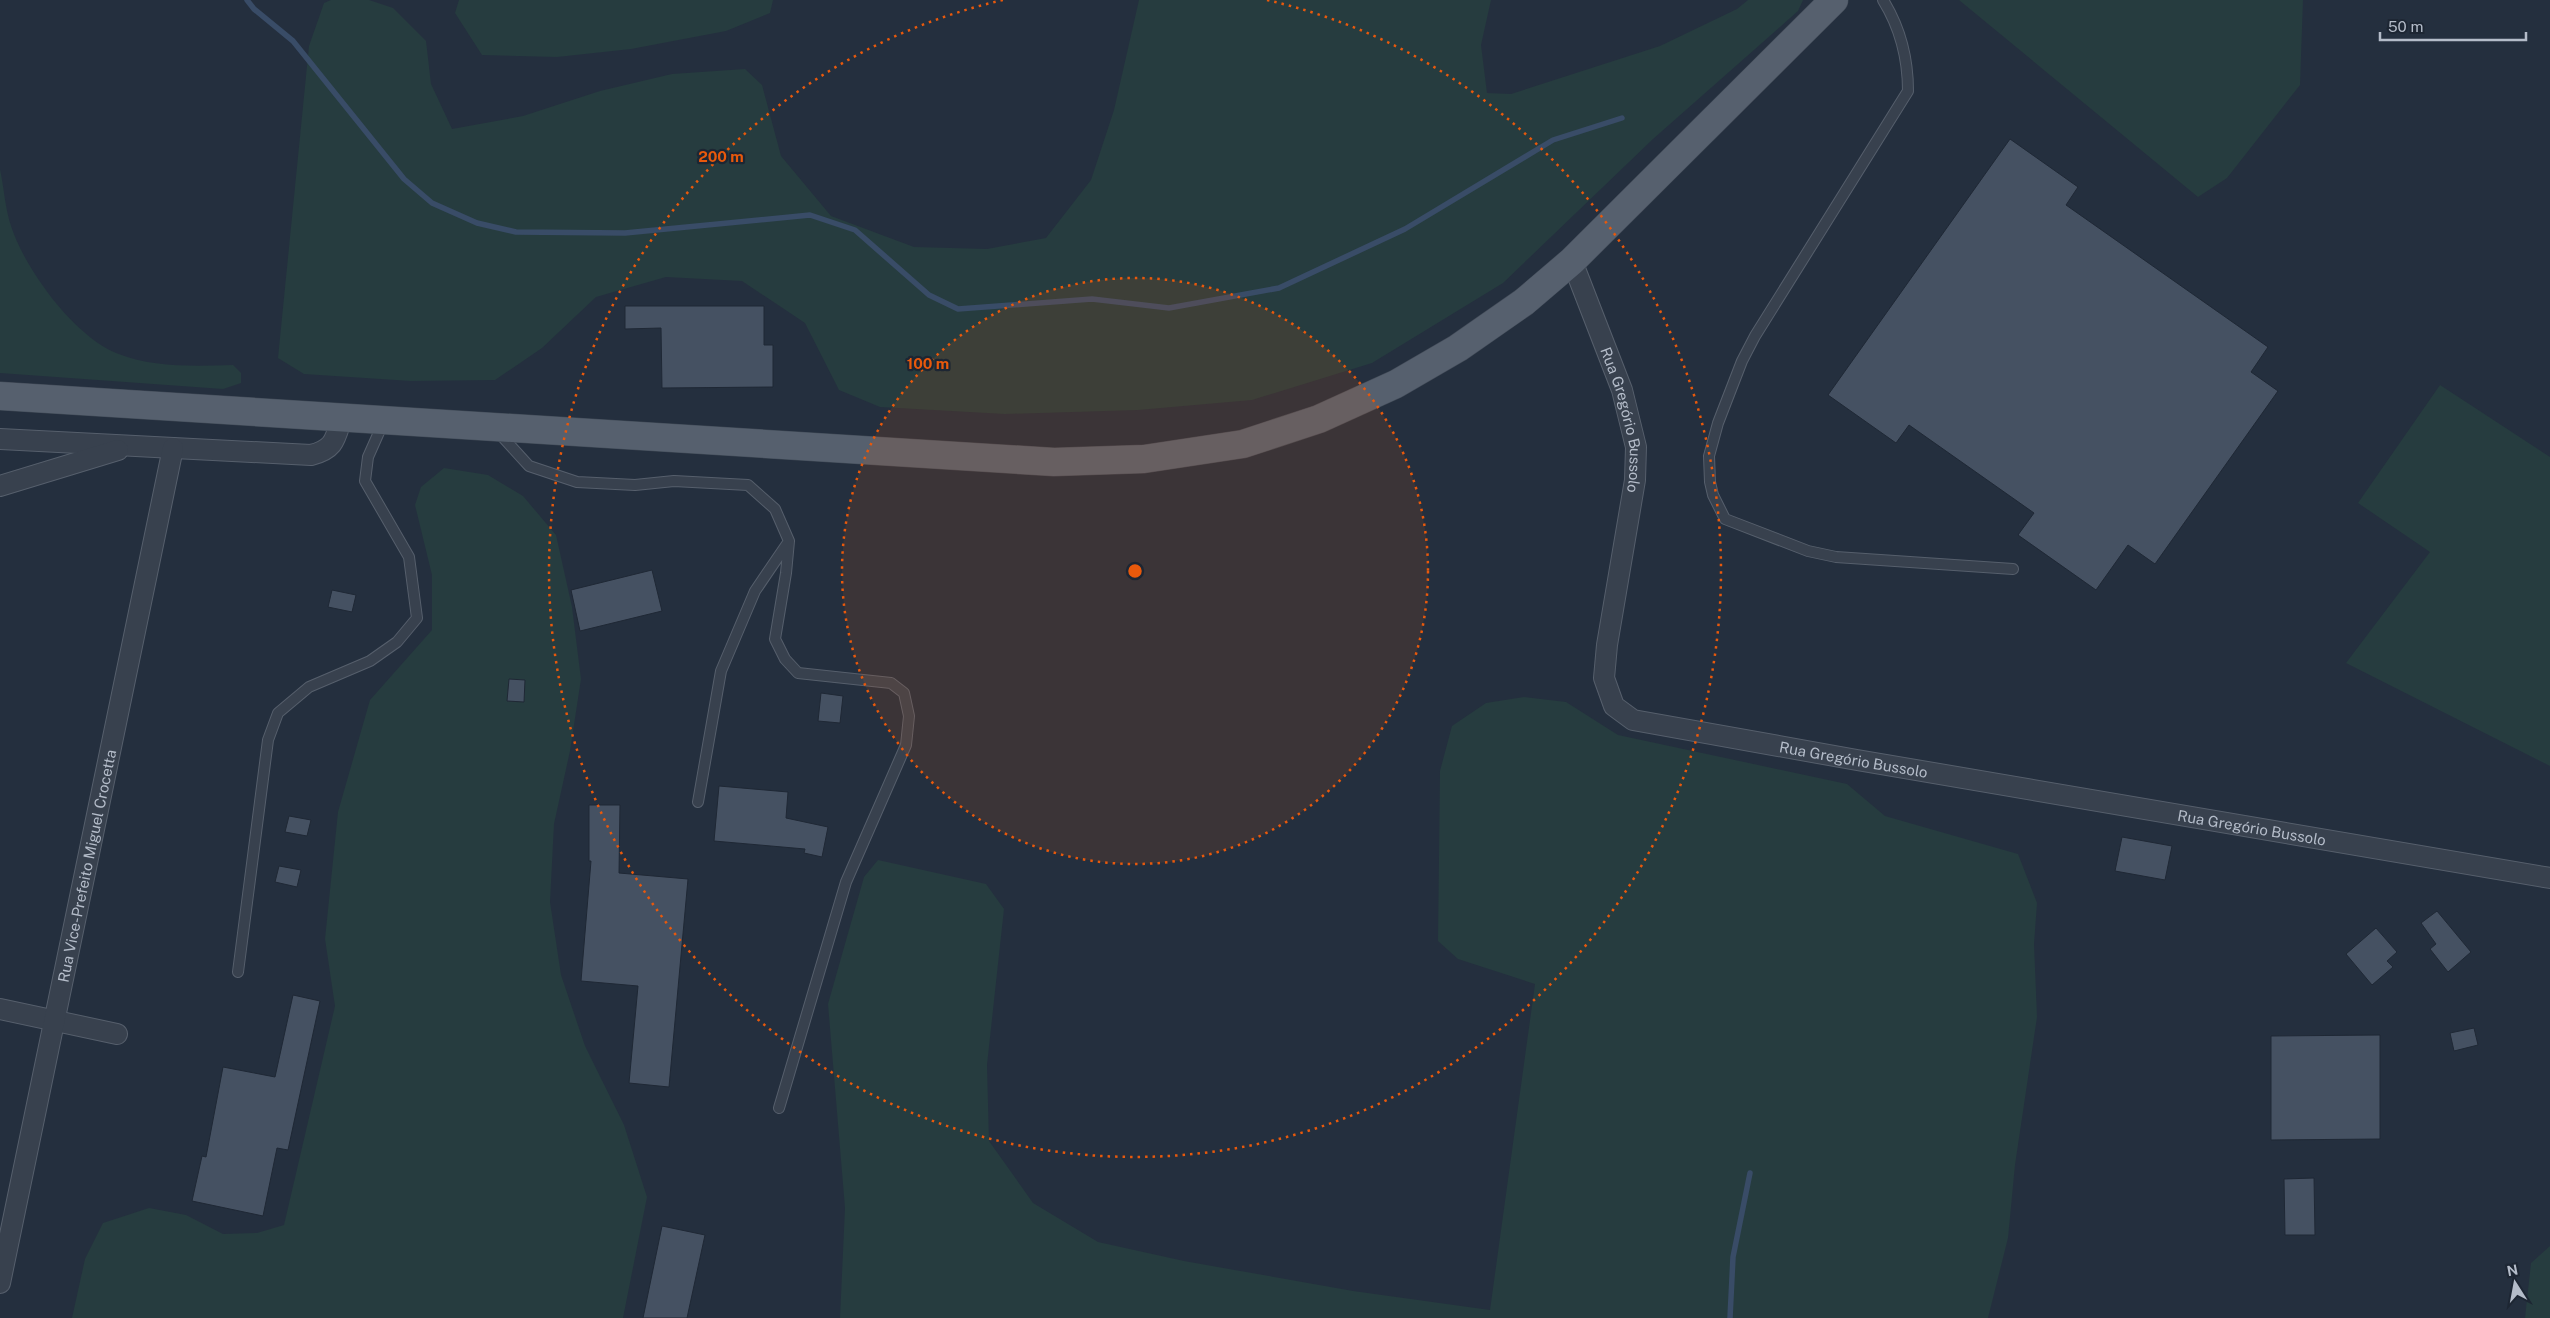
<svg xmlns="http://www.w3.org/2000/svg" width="2550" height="1318" viewBox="0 0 2550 1318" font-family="'Public Sans',sans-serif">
  <rect width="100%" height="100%" fill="#242f3e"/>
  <!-- green -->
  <path fill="#263c3f" d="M331,0H369L393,8L426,41L431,84L452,129L523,116L600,91L672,74L745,69L762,85L781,156L831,216L914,247L987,249L1046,238L1091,180L1114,110L1139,0H1491L1481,45L1487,93L1511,94L1660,46L1737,9L1748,0H1803L1798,11L1653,139L1503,283L1372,363L1252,400L1138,410L1005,414L880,407L839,390L805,323L742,281L666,277L596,297L542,348L495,380L411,381L304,374L278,358L309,46L324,3Z
    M459,0H773L770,13L726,31L631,49L557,57L482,55L455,13Z
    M1959,0H2303L2300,85L2227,178L2198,197Z
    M0,169C4,188 5,208 11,226C25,269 73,335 116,353C153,368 194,366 233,365L241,373V383L223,389L0,373Z
    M2440,385L2550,457V766L2346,663L2430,552L2358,503Z
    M444,468L488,475L523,496L556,535L572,607L581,679L570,751L554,824L550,902L561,975L585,1046L624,1125L647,1197L623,1318H72L85,1259L103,1223L149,1208L186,1215L223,1234L257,1233L284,1225L335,1006L325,939L338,812L370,700L432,630V575L415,505L421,487Z
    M1524,697L1566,702L1618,735L1847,784L1885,816L2018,854L2037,903L2034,944L2037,1017L2015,1165L2008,1238L1988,1318H840L845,1208L828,1004L864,877L878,860L986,884L1004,909L987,1065L989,1141L1033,1203L1098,1242L1184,1261L1353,1291L1490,1310L1535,984L1458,959L1438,941L1440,771L1452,726L1486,703Z
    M2550,1246V1318H2525L2531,1263Z"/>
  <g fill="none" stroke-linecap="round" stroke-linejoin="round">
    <!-- stream -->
    <path stroke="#394c67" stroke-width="5.5" d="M247,0L254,9L293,41L404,179L432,203L477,223L516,232L625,233L810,215L855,230L929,295L958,309L1092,299L1169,308L1279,288L1405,229L1553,140L1622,118
      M1730,1318L1733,1257L1750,1173"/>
  </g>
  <!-- building -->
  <path fill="#455162" stroke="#1f2835" d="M2010,139L2078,187L2066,205L2268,347L2251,372L2278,391L2155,564L2128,545L2096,590L2018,535L2034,513L1909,425L1896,443L1828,395Z
    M625,306H764V345H773V387L662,388L661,328L625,329Z
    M652,570L662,611L580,631L571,590Z
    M332,590L356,595L352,612L328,607Z
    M509,679L525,680L524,702L507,701Z
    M821,693L843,696L840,723L818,721Z
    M719,786L788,792L786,818L828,827L822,857L804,853L805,849L714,841Z
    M589,805H620L619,873L688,879L669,1087L629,1083L638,986L581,981L591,861H589Z
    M289,816L311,820L307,836L285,832Z
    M2122,837L2172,846L2165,880L2115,871Z
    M279,866L301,870L297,887L275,882Z
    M2437,911L2471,952L2448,972L2430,949L2436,944L2421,923Z
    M2376,928L2397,952L2387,961L2393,967L2372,985L2346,954Z
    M293,995L320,1001L288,1150L277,1148L263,1216L192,1201L202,1156L206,1157L223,1067L275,1077Z
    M2474,1028L2478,1045L2454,1051L2450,1033Z
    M2380,1035V1139L2271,1140V1036Z
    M2314,1178L2315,1235H2285L2284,1179Z
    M662,1226L705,1235L687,1318H643Z"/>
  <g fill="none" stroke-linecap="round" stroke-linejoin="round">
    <!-- lane casing -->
    <g stroke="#565f6c" stroke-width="12">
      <path id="lane" d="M1883,0C1901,29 1908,58 1908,91L1755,336L1742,361L1718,423L1709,456L1710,482L1713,495L1725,519L1808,551L1836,557L2013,569
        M498,432L529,466L577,482L635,485L674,481L748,485L775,509L789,541L755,591L721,671L698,802
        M238,972L268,740L278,713L309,687L370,661L397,642L417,618L409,557L365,481L368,457L384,421
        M779,1108L846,882L906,745L909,716L904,693L891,683L798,673L785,659L775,639L786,573L789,541"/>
    </g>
    <!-- street casing -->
    <g stroke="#565f6c" stroke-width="22">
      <g id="street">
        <path id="s1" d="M1572,261L1622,390L1636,447L1635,480L1607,645L1604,678L1614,706L1633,720L1857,760L2550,878"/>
        <path d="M0,439L311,455C335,449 335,439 342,417"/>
        <path d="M0,486L118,450"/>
        <path d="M0,1009L117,1034"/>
        <path id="s2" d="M0,1283L173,448"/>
      </g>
    </g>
    <!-- primary casing -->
    <g stroke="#414a57" stroke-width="29">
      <path id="primary" d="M0,396L1054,462L1144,459L1243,444L1319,419L1396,384L1458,348L1524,302L1572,261L1834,0"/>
    </g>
    <!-- lane -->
    <use href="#lane" stroke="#38414e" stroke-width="10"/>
    <!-- street -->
    <use href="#street" stroke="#38414e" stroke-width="20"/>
    <!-- primary -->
    <use href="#primary" stroke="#56606e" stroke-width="28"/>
  </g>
  <!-- distance rings -->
  <circle cx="1135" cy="571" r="293" fill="#e8590c" fill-opacity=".12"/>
  <g fill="none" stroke="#e8590c" stroke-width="2.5" stroke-dasharray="2.5 5">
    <circle cx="1135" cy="571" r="293"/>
    <path d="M1267 0A586 586 0 1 1 1003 0"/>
  </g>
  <g text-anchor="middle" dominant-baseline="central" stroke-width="4.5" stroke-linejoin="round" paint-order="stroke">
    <!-- street labels -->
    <g font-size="15" fill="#b4bcc9" stroke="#1d2633">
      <text stroke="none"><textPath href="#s1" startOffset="168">Rua Gregório Bussolo</textPath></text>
      <text stroke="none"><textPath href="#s1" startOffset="708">Rua Gregório Bussolo</textPath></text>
      <text stroke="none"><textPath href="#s1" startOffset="1112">Rua Gregório Bussolo</textPath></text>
      <text stroke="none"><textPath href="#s2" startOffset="426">Rua Vice-Prefeito Miguel Crocetta</textPath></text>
    </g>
  </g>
  <circle cx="1135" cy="571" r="8" fill="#e8590c" stroke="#1d2633" stroke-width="2.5"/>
  <g font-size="15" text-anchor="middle" font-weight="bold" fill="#e8590c" stroke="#1d2633" stroke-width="4.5" stroke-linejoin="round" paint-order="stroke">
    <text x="721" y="162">200 m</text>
    <text x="928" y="369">100 m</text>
  </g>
  <!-- north arrow -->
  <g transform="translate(2515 1283) rotate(349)" stroke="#1d2633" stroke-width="4" paint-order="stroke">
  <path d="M0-4L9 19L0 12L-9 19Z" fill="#b4bcc9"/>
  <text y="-8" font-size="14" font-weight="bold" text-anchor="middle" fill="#b4bcc9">N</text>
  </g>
  <!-- scale -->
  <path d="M2380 32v8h146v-8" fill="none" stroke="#b4bcc9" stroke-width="2.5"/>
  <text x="2388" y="32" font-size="15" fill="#b4bcc9" stroke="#1d2633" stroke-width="4" paint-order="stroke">50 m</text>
</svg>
